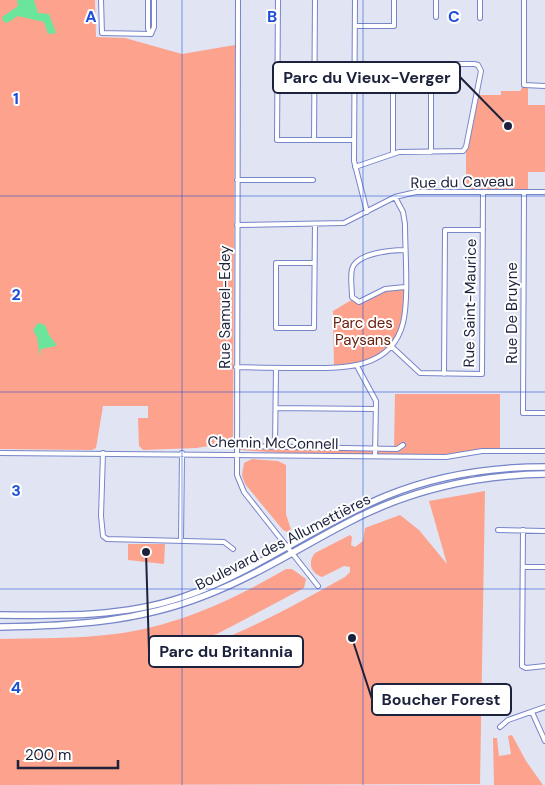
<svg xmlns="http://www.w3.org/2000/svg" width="545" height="785" viewBox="0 0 545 785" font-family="'DM Sans',sans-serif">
  <rect width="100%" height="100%" fill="#e0e4f3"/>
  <!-- green -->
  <path fill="#fda28c" d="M0,0H95L96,37L125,38L182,54L235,45L233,436L229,443L196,448L143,450L139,446L138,418H148V406H103L96,448L92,450L0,449Z
    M524,85H528V105H545V172H528V192H466V147L476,95H501V91H520Z
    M405,287C403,315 402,348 372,361C361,365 346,366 334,368L333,311L353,299L355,301L385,289Z
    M395,394H500V451L456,456L310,455L240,450L241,447L394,449Z
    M252,459L278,461L286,465V514L291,530L287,532L283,530L245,484L242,475L244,463Z
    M485,491L480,784L0,785V639C38,638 77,639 115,634C177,626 233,600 286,569H292L306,579L304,588L217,634L152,651L149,655L152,659C213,652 291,607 345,577L350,572V567L344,566L322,577C311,573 307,563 315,553L350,535L352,537L351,545L355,547L363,541L365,528L400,515L419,530L447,564L429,501Z
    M128,544H165L164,564L128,560Z
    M512,735L526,761L543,785H494L493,738H497L499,756L511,754L508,736Z"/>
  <!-- water -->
  <path fill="#6be59b" d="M17,0H34L38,13L49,14L56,33L48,34L44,22L18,16L7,23L3,21L2,17L18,6Z
    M38,323L45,325L49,335L56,344V346L41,349L40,357L37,337L33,330Z"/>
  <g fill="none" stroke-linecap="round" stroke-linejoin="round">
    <!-- minor casing -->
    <g stroke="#7785c9" stroke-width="6">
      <path id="minor" d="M101,0L102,33L151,34
        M148,0V29L151,34
        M238,0L237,475L244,492L318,586
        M278,0L277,140H353
        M355,0L354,161L367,212
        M524,0V85L545,86
        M436,17V0
        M480,18V0
        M355,26H394V0
        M151,34L154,27V0
        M393,64V153
        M314,140L315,0
        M431,152V64
        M355,167L399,152L463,151L466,147L481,71L478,65L474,64H355
        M237,180H313
        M524,192L523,413H545
        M237,225L344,223L395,197L416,192H545
        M314,263H276V328H314L315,224
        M405,287L385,289L359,302L352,297C352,288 350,277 352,269C356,253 392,250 405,250
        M391,346L420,373L482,374L483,192
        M357,366L376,401L375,456
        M236,367C258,368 280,368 301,368C340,368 391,371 403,323C409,298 405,252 405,224L403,212L395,197
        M444,374L445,230H483
        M276,408L375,409
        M236,446L397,449L403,445
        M275,447L276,368
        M0,453L446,457L482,451H545
        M103,453L101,516L103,536L107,539L224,542L233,549
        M498,530L545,531
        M181,540L182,453
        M523,567H545
        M522,666L523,530
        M522,666L526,668L545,666
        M532,712L545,741
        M500,727L508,720L545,707"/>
    </g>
    <!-- highway casing -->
    <g stroke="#7785c9" stroke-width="8">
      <path id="highway" d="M0,615C62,616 124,617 183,597C255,572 316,525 386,496C437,475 491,467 545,467
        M0,627C70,626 138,622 204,596C254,577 299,548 345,524C408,490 474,475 545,474"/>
    </g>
    <!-- minor -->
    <use href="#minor" stroke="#fff" stroke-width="4"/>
    <!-- highway -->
    <use href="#highway" stroke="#fff" stroke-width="5.5"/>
  </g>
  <!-- grid -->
  <path fill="none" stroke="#1d4ed8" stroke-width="1" stroke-opacity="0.55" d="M182,0V785M363,0V785M0,196H545M0,392H545M0,589H545"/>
  <g text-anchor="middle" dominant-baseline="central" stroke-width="4" stroke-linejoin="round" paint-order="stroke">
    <!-- street labels -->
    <g font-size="15" fill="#1c213c" stroke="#fff">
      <text transform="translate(462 182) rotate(-1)">Rue du Caveau</text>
      <text transform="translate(470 303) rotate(-89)">Rue Saint-Maurice</text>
      <text transform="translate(225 307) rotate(-90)">Rue Samuel-Edey</text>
      <text transform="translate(512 313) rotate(-90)">Rue De Bruyne</text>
      <text transform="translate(273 443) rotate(1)">Chemin McConnell</text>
      <text transform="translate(283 542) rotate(-27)">Boulevard des Allumettières</text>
    </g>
    <!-- park labels -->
    <g font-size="15" fill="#6a200e" stroke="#fff">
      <text x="363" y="323">Parc des<tspan x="363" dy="17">Paysans</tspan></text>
    </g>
  </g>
  <g font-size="16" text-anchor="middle" font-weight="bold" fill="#1d4ed8" stroke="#fff" stroke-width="4" stroke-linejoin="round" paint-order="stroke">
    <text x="91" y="22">A</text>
    <text x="272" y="22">B</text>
    <text x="454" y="22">C</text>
    <text x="16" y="104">1</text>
    <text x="16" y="300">2</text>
    <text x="16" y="496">3</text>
    <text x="16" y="693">4</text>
  </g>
  <!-- callouts -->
  <path fill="none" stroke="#1c213c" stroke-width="2" d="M508 126L460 77M146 552L149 651M352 638L372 699"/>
  <g fill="#1c213c" stroke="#fff" stroke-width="2">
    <circle cx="508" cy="126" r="5"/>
    <circle cx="146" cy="552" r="5"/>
    <circle cx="352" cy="638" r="5"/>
  </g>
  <g fill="#fff" stroke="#1c213c" stroke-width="2">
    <rect x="273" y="62" width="187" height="31" rx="5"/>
    <rect x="149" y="636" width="154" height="31" rx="5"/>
    <rect x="372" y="684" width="139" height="31" rx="5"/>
  </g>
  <g font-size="16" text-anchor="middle" font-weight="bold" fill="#1c213c">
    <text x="367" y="83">Parc du Vieux-Verger</text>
    <text x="226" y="657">Parc du Britannia</text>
    <text x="441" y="705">Boucher Forest</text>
  </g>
  <!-- scale -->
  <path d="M18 760v8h100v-8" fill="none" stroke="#1c213c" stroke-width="2.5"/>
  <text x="25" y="760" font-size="15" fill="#1c213c" stroke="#ffffff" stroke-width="4" paint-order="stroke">200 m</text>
</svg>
